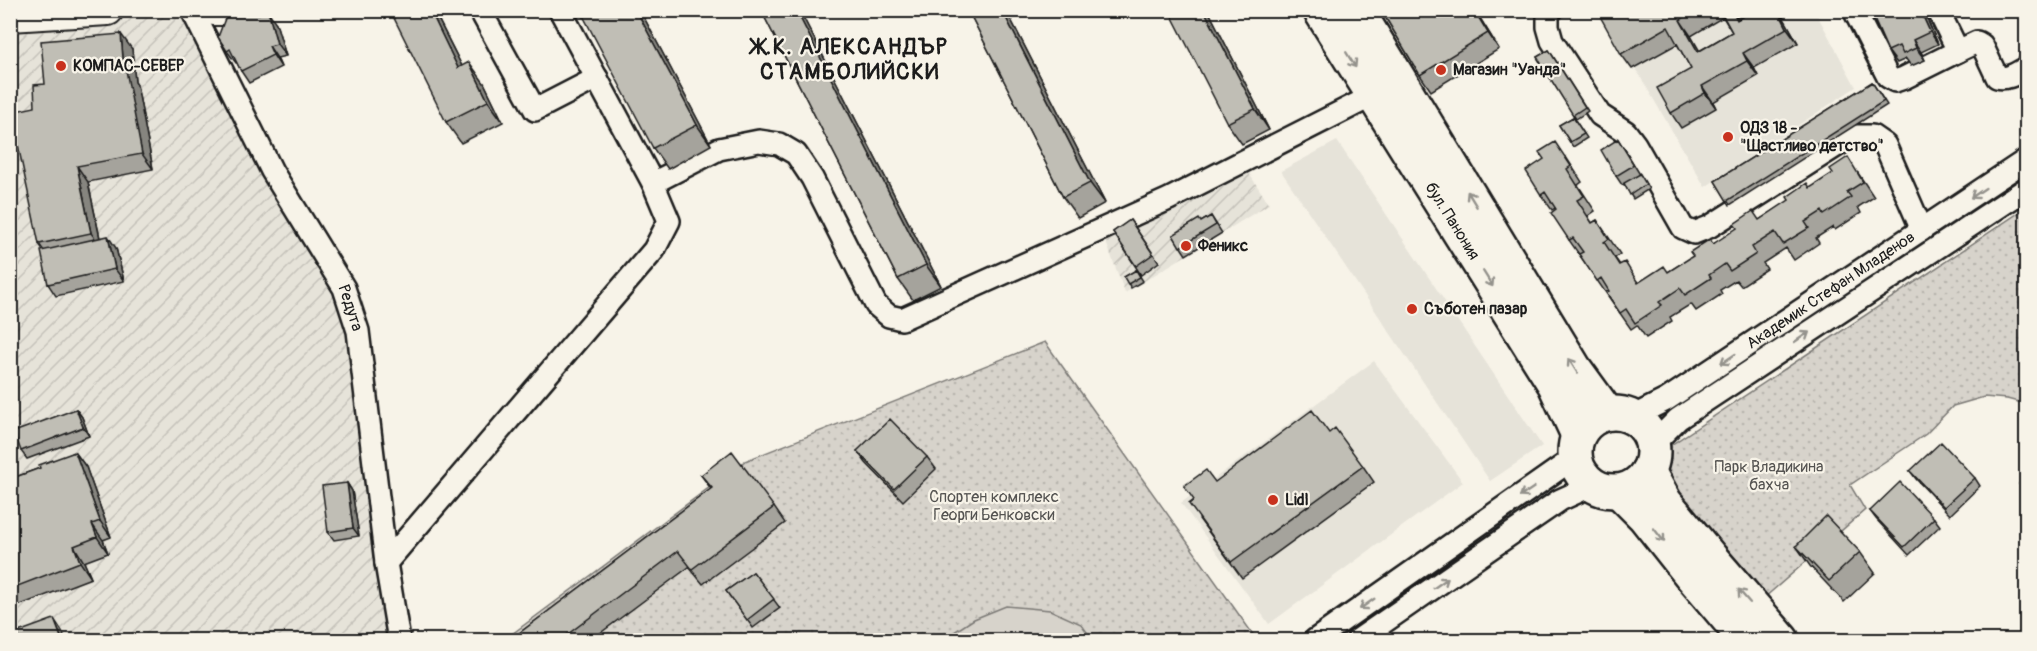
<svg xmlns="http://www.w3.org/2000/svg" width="2037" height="651" viewBox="0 0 2037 651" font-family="Pangolin,sans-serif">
  <defs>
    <pattern id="industrial-furrows" width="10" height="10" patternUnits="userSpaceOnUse" patternTransform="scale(1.5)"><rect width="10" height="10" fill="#e6e3d9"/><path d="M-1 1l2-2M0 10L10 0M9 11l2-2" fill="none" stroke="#c5c2ba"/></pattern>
    <pattern id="park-dots" width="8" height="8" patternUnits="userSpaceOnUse" patternTransform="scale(1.5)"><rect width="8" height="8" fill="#d7d3cb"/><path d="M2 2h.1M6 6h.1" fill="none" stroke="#b8b5ae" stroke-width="1.8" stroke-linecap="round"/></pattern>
  </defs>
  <rect width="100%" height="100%" fill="#f7f3e8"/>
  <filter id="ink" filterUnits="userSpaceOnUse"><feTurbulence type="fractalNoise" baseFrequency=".0167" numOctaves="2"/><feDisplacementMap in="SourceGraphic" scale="12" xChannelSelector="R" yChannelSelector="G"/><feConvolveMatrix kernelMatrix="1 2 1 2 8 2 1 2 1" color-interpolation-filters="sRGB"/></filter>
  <g filter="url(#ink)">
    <!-- built -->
    <path fill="#e6e3d9" d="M1608,10L1815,11L1856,87L1705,187L1603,13Z
      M1337,141L1542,446L1490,481L1281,171Z
      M1374,361L1463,482L1269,624L1181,503Z"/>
    <!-- industrial -->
    <path fill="url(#industrial-furrows)" d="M10,11H192L344,288L399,640H11Z
      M1248,172L1269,204L1125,293L1106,242Z"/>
    <!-- park -->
    <path fill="url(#park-dots)" stroke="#7a7874" stroke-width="1.5" d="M2026,208V404L2007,399L1984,397L1953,406L1926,434L1850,485L1865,510L1764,598L1658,468L1662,451Z
      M1045,342L1257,640H504L745,461Z"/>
    <!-- pitch -->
    <path fill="#d7d3cb" stroke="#7a7874" stroke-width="1.5" d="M1006,606L1050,610L1081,624L1093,640H942L974,619Z"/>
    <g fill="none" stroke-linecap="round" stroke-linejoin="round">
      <!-- street casing -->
      <g stroke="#1c1c1c" stroke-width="26">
        <g id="street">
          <path id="s1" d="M192,10L272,171L344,288L358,331L386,563L399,640"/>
          <path d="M480,10L535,110L597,78"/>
          <path d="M1552,10L1548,13V27L1552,41L1600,115L1626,132L1635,144L1683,228L1694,233L1709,227L1852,136H1872L1885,145L1922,230"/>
          <path d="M1938,10L1958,51L1977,42L1982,45L1997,77C2008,80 2017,73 2026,68"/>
          <path d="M1855,12L1888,77L1895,81L1904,78L1958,51"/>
          <path d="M653,183L719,149L759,141L779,144L796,154L812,178L876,305L889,316L902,319L1169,199L1374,95"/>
          <path id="s2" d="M1632,417L1666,400L2026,160"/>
          <path d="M1652,445L1678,419L2026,189"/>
          <path d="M386,563L654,250L669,221L653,183L560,10"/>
          <path d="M1315,640L1574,458"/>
          <path d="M1358,640L1560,500L1593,485"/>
        </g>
      </g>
      <!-- secondary casing -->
      <g stroke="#1c1c1c" stroke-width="34">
        <path id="secondary" d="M213,10H222
          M10,16L108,10"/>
      </g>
      <!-- primary casing -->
      <g stroke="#1c1c1c" stroke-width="38">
        <g id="primary">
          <path id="s3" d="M1320,10L1555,385L1578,435"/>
          <path d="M1357,10L1575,369L1607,413"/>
          <circle cx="1614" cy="452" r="39"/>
          <path d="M1648,471L1665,502L1712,559L1782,640"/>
          <path d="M1620,492L1644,516L1690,574L1746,640"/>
        </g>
      </g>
      <!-- street -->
      <use href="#street" stroke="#f7f3e8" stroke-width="21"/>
      <!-- secondary -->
      <use href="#secondary" stroke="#f7f3e8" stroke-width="30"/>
      <!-- primary -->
      <use href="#primary" stroke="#f7f3e8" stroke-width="33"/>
    </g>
    <!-- wall -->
    <path fill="#a5a39c" stroke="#1c1c1c" stroke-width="1.5" fill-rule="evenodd" d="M258,10L260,13L276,23L286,56L277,58L281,67L249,83L241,71L237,63H236L227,51Z
      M400,10H432L438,19L462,66L484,83L503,122L461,143L446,122Z
      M640,10L711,145L668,169L653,148Z
      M761,10H799L802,15L941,286L913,300L898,279Z
      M968,10H1006L1105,203L1078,218L1063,197Z
      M1208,10L1269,130L1242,144L1227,123Z
      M1381,10H1475L1499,49L1431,91L1420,75Z
      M1613,10H1734L1738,19L1753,10H1779L1798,43L1754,68L1758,76L1713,102L1716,108L1681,128L1671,113L1691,69L1677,44L1632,69L1621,54ZM1723,17L1732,32L1699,51L1691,36Z
      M1870,10H1923L1938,44L1921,52L1925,60L1911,66L1906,59L1897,63L1888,51Z
      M132,49L135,82L137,85L153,169L88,182L100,238L116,248L124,281L56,296L48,284L44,251L39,244L35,107Z
      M1549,50L1588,111L1576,119L1537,57Z
      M1872,82L1887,105L1730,205L1715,181Z
      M1573,117L1587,138L1573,147L1559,125Z
      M1618,139L1649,189L1633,199L1624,184L1622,185L1616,176Z
      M1566,157L1582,182L1578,185L1595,211L1588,216L1592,223L1597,220L1620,254L1615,258L1620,265L1639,283L1668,272L1713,244L1759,220L1810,188L1858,173L1874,197L1858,207L1861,213L1835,230L1833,227L1816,238L1819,243L1794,260L1786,248L1763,263L1767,269L1741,286L1736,280L1720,290L1722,294L1696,311L1691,304L1670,317L1672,321L1646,338L1637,325L1631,329L1569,240L1555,208L1552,210L1541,195Z
      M1211,216L1222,233L1186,255L1173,235L1201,222Z
      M1130,220L1159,262L1141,275L1113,232Z
      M1136,270L1143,281L1131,288L1124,277Z
      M76,409L82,417L89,436L27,459L21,451Z
      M1329,433L1363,466L1374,482L1242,578L1199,519L1215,482Z
      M857,451L927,457L936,469L903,501L866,463Z
      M75,452L86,467L111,537L103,540L108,553L84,562L91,578L10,609V479L40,468Z
      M1910,471L1975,478L1980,486L1950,515L1916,479Z
      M701,475L774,507L785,523L703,584L689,567L591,640H510L711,489Z
      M347,483L352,491L359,536L334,540L328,532Z
      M1870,511L1934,518L1940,526L1909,555L1876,519Z
      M1796,546L1860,552L1875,573L1844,602L1810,566Z
      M753,572L780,608L753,628L726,591Z"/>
    <!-- shaded-wall -->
    <path fill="#86857f" stroke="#1c1c1c" stroke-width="1.5" d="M430,10H432L438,19L473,88L458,68Z
      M636,10H640L711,145L697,125Z
      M796,10H799L802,15L941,286L926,265Z
      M1002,10H1006L1105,203L1090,183Z
      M1204,10H1208L1269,130L1255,109Z
      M1474,10H1475L1499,49L1488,33Z
      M1732,10L1734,11L1748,35L1737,20Z
      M1778,10H1779L1782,15L1798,43L1787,28Z
      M1920,10H1923L1938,44L1930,32Z
      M268,11L276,23L286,56L277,44Z
      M1680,20L1691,36L1709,67L1698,52Z
      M121,34L132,49L135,82L137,85L153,169L142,154L124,70Z
      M1913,40L1921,52L1925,60L1916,48Z
      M269,46L277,58L281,67L273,55Z
      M1743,53L1754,68L1758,76L1747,61Z
      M469,62L484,83L503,122L488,101Z
      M1702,86L1713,102L1716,108L1705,93Z
      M77,166L88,182L102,248L91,233Z
      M108,236L116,248L124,281L115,269Z
      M76,409L82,417L89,436L83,427Z
      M75,452L86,467L111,537L100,521Z
      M347,483L352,491L359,536L353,528Z
      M92,524L103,540L108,553L97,537Z
      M74,546L84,562L91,578L80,562Z
      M54,619L62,631L66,640H62Z"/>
    <!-- building -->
    <path fill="#c0beb5" stroke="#1c1c1c" stroke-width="1.5" d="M249,10H257L258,14L268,11L277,44L269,46L273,55L241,71L230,49L227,51L218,37L226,16Z
      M400,10H430L458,68L469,62L488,101L446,122L392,14Z
      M580,10H636L697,125L653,148Z
      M761,10H796L926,265L898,279Z
      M968,10H1002L1090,183L1063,197Z
      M1169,10H1204L1255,109L1227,123Z
      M1381,10H1474L1488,33L1420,75Z
      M1613,10H1696L1680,20L1698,52L1732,32L1720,10H1732L1737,20L1753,10H1778L1787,28L1743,53L1747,61L1702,86L1705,93L1671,113L1657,88L1691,69L1668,27L1621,54L1601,18Z
      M1870,10H1920L1930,32L1913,40L1916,48L1903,54L1899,46L1888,51Z
      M121,34L124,70H126L142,154L77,166L91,233L39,244L11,112L35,107L34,85L45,84L41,41Z
      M1549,50L1585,107L1573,115L1537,57Z
      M1872,82L1884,101L1727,201L1715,181Z
      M1573,117L1584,134L1570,142L1559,125Z
      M1618,139L1634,165L1616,176L1601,150Z
      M1555,142L1571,166L1567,169L1584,196L1577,200L1592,223L1597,220L1609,239L1604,242L1619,265L1625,262L1638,283L1664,266L1668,272L1693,256L1690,252L1710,239L1713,244L1737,228L1734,224L1753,211L1759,220L1789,200L1787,197L1807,183L1810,188L1833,173L1830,169L1848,157L1863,182L1847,192L1851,197L1824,215L1822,211L1805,222L1809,228L1783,244L1775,232L1752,247L1756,254L1730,271L1725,264L1709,275L1711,278L1685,295L1680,288L1659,302L1662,305L1635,323L1626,309L1620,313L1606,292L1609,291L1601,278L1597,281L1579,254L1583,252L1573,238L1569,240L1551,213L1556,209L1545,192L1541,195L1526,171L1544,159L1539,152Z
      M1640,174L1646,184L1630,195L1624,183Z
      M1211,216L1216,225L1180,247L1173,235L1199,219L1201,222Z
      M1130,220L1153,254L1136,266L1113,232Z
      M108,236L115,269L48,284L41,251Z
      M1136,270L1140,277L1128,284L1124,277Z
      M76,409L83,427L21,451L14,432Z
      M1312,410L1329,433L1335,428L1363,466L1231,562L1189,504L1194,500L1184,486L1206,470L1215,482Z
      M890,419L927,457L894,489L857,451Z
      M1941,442L1975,478L1944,507L1910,471Z
      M732,451L774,507L692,569L678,551L560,640H510L712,488L701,475Z
      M75,452L100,521L92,524L97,537L74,546L80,562L10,589V479L40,468L39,465Z
      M2026,477V491L2019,484Z
      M1900,482L1934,518L1904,547L1870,511Z
      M347,483L353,528L328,532L322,486Z
      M1826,516L1860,552L1829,581L1796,546Z
      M753,572L774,599L747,620L726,591Z
      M54,619L62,640H10V635Z"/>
    <!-- one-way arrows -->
    <defs><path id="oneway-shaft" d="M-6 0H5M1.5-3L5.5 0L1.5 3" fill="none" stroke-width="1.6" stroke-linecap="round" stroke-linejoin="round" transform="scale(1.5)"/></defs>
    <g stroke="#94928c">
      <use href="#oneway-shaft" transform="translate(1351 60) rotate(58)"/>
      <use href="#oneway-shaft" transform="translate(1978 193) rotate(146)"/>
      <use href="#oneway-shaft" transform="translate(1472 199) rotate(-121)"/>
      <use href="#oneway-shaft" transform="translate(1488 279) rotate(58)"/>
      <use href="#oneway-shaft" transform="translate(1802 337) rotate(-34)"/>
      <use href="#oneway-shaft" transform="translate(1728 359) rotate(146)"/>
      <use href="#oneway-shaft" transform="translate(1573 366) rotate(-123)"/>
      <use href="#oneway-shaft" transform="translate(1527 492) rotate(146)"/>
      <use href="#oneway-shaft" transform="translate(1659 535) rotate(52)"/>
      <use href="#oneway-shaft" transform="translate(1441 583) rotate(-35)"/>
      <use href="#oneway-shaft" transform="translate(1744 596) rotate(-131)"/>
      <use href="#oneway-shaft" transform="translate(1367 604) rotate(145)"/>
    </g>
  </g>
  <!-- markers -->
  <g fill="#c8321e" stroke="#f7f3e8" stroke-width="2">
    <circle cx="61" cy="66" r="6"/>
    <circle cx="1441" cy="70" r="6"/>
    <circle cx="1728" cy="137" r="6"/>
    <circle cx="1186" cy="246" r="6"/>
    <circle cx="1412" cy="309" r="6"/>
    <circle cx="1273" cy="500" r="6"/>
  </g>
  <g text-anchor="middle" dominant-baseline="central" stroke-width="4.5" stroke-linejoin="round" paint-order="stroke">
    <!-- poi labels -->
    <g font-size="16" font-weight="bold" fill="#1c1c1c" stroke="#f7f3e8" text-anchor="start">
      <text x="73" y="66">КОМПАС-СЕВЕР</text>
      <text x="1453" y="70">Магазин "Уанда"</text>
      <text x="1740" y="128">ОДЗ 18 -<tspan x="1740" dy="18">"Щастливо детство"</tspan></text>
      <text x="1198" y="246">Феникс</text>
      <text x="1424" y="309">Съботен пазар</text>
      <text x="1285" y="500">Lidl</text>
    </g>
    <!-- street labels -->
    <g font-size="16" fill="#1c1c1c" stroke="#f7f3e8">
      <text stroke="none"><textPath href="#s3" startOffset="249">бул. Панония</textPath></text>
      <text stroke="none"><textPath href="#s2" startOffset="236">Академик Стефан Младенов</textPath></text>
      <text stroke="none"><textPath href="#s1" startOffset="338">Редута</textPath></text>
    </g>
    <!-- park labels -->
    <g font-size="16" fill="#545351" stroke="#f7f3e8">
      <text x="1769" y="467">Парк Владикина<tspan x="1769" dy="18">бахча</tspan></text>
      <text x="994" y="497">Спортен комплекс<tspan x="994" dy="18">Георги Бенковски</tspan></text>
    </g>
    <!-- district labels -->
    <g font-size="22" font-weight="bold" letter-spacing="1.5" fill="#1c1c1c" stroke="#f7f3e8">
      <text x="850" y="47">Ж.К. АЛЕКСАНДЪР<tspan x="850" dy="25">СТАМБОЛИЙСКИ</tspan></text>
    </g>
  </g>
  <!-- margin -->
  <rect width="2037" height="651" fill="none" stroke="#f7f3e8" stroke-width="36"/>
  <rect x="18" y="18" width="2001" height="615" fill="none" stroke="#1c1c1c" stroke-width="2" filter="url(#ink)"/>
</svg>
